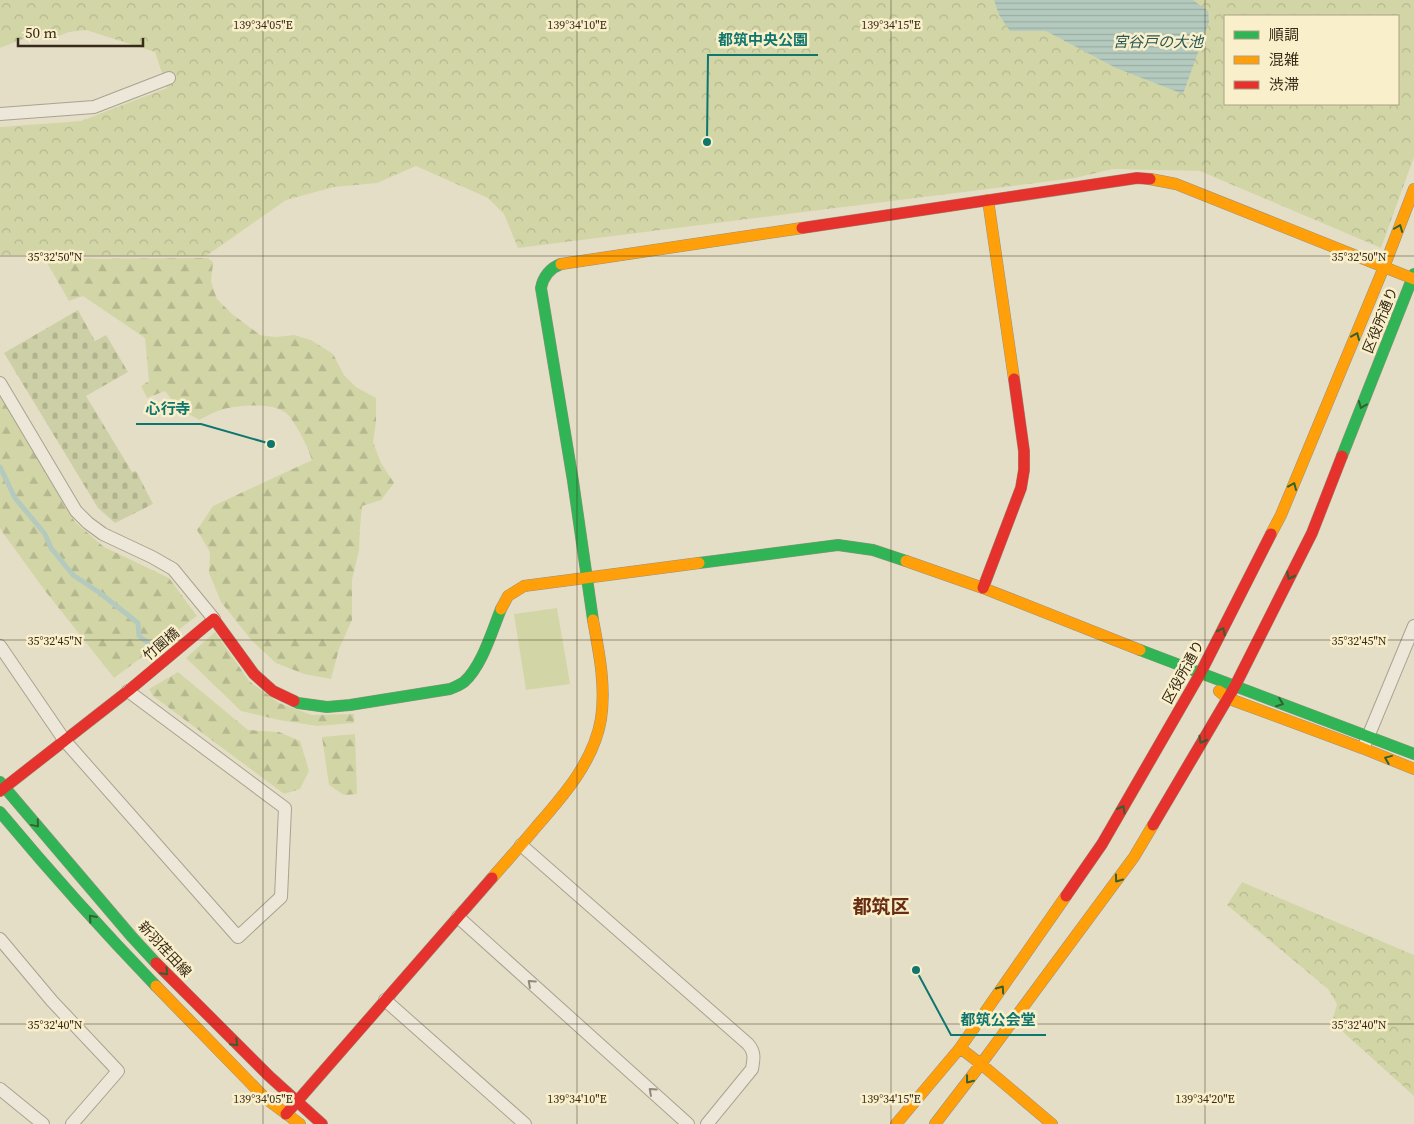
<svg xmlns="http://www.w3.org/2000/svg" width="1414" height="1124" viewBox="0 0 1414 1124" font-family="'Source Serif 4','Noto Sans JP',serif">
  <defs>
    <pattern id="forest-firs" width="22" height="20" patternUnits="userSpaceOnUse" patternTransform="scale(1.25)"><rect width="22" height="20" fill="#d2d6a7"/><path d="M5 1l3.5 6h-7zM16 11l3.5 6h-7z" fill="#b5b88f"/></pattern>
    <pattern id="cemetery-stones" width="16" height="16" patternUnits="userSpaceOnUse" patternTransform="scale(1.25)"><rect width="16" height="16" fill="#cdd0a7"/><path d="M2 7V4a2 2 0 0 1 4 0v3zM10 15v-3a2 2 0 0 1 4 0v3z" fill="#b1b38f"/></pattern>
    <pattern id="park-crowns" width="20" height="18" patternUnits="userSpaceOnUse" patternTransform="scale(1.25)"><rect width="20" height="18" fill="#d2d6a7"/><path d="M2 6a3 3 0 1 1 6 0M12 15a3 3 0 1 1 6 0" fill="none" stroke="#b5b88f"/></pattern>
    <pattern id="water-rules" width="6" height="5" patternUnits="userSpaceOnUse" patternTransform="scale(1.25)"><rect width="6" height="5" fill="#b4cabe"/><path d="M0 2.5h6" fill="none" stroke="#9baea3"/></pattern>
  </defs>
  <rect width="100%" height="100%" fill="#e5dec6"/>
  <!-- green -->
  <path fill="#d2d6a7" d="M557,608L570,684L526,690L514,614Z"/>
  <!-- forest -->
  <path fill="url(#forest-firs)" d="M208,258L213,262L211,282L217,299L232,314L260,335L275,337L294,335L311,340L333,354L344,375L356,387L376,398V422L373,442L381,463L394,483L381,500L362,506L360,527L359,550L352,580V620L339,649L331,679L304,674L276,663L252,641L221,602L209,573L210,552L197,530L213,506L312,460C308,447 297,425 288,415C276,402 240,405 224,409C216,411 207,416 199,420L177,407L165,391L147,398L141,386L149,381L145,338L83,296L69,301L45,259Z
    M0,394L75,522L104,547L169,578L197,616L114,678L46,592L3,533L0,528Z
    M215,632L249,681L279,703L312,715L354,714V723L317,726L279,720L241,711L186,658Z
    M178,672L248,730L279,732L300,741L309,771L300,789L284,794L153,696L149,689Z
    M355,734L357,794L344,795L329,785L322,737Z"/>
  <!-- cemetery -->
  <path fill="url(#cemetery-stones)" d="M78,310L95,341L106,335L128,372L86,396L132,472L136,471L153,504L115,523L98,508L4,353Z"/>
  <!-- park -->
  <path fill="url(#park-crowns)" fill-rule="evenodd" d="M0,0H1414V157L1381,248L1200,171L1113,169L1075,178L518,248L504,214L488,198L416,166L377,183L334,187L286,200L206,256L0,255V127L81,121L167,88L155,52L86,30L69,32L48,40L42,32L0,48ZM1225,16H1398V104H1225Z
    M1242,882L1414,955V1096L1332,1022L1337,1004L1328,989L1227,905Z"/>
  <!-- water -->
  <path fill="url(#water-rules)" d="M994,0H1193L1208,11L1209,22L1183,94L1116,68L1046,31H1010L999,15Z"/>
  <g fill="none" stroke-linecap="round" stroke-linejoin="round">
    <!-- stream -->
    <path stroke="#b4cabe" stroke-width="5" d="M0,467L15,498L45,534L51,548L73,575L100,593L138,623L139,636L158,650"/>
    <!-- street casing -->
    <g stroke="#a9a290" stroke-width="14">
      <path id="street" d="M0,114L94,107L169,78
        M0,383L76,511L88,523L103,534L152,557L173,569L214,619
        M0,646L65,741L238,937L281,897L285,808L128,691
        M1365,744L1414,626
        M521,845L748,1044C755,1052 754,1058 752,1069L707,1124
        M458,917L688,1124
        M0,939L52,1001L118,1071L72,1124
        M385,1000L525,1124
        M0,1089L43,1124"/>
    </g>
    <!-- fast casing -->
    <g stroke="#999180" stroke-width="12">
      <path id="fast" d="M561,264C550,268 543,277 541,288L573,481L593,620
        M1342,456L1414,274
        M699,563L838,545L873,550L906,561
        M1140,650L1414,754
        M294,701L298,703L327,707L350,705L450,689C455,687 460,685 464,682C482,666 492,631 501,609
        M0,782L132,937L156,963
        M0,812C50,872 102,930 156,986"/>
    </g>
    <!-- slow casing -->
    <g stroke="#999180" stroke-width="12">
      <path id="slow" d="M1150,179L1176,184L1414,279
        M988,200L1014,379
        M561,264L802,228
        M1271,534L1281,515L1384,267L1414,189
        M906,561L983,588L1140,650
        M501,609L508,596L524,586L699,563
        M1219,691L1227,698L1362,748L1414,769
        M492,878C507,861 522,844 537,826C564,795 594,761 601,719C606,686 599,652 593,620
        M156,986L265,1098L300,1124
        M960,1048L981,1064L1052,1124
        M896,1124L960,1048L1066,896
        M935,1124L981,1064L1134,857L1153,825"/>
    </g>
    <!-- jam casing -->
    <g stroke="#999180" stroke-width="12">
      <path id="jam" d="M802,228L1137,178L1150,179
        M983,588L1021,488L1024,470V451L1014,379
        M0,791L128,691L214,619L254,674L273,691L294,701
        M1153,825L1235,686L1312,533L1342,456
        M1066,896L1102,844L1200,674L1271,534
        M156,963L269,1076L322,1124
        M286,1114L492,878"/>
    </g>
    <!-- street -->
    <use href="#street" stroke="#ece7d9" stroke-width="12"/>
    <!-- fast -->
    <use href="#fast" stroke="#30b455" stroke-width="11"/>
    <!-- slow -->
    <use href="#slow" stroke="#ff9f0a" stroke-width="11"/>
    <!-- jam -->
    <use href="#jam" stroke="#e5322d" stroke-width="11"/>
  </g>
  <!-- one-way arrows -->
  <defs><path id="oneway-chevron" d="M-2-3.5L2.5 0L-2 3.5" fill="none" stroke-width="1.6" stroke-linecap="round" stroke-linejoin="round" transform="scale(1.25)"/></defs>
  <g stroke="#346131">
    <use href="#oneway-chevron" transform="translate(1399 228) rotate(-69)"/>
    <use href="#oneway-chevron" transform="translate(1356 336) rotate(-67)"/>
    <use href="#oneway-chevron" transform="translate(1362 405) rotate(112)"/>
    <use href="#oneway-chevron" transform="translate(1293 486) rotate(-67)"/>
    <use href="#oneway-chevron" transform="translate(1290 576) rotate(117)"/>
    <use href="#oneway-chevron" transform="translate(1222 631) rotate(-63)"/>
    <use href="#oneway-chevron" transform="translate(1280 703) rotate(21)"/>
    <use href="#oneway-chevron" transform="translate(1202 740) rotate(120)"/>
    <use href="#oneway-chevron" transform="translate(1388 759) rotate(-158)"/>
    <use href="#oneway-chevron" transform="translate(1122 809) rotate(-60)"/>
    <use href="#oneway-chevron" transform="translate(36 824) rotate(50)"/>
    <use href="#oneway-chevron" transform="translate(1118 879) rotate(126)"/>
    <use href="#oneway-chevron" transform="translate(92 918) rotate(-132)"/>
    <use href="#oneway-chevron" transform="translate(165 972) rotate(47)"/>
    <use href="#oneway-chevron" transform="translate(1001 989) rotate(-55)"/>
    <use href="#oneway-chevron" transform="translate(235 1043) rotate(45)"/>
    <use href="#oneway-chevron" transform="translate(969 1080) rotate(128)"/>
  </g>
  <g stroke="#928879">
    <use href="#oneway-chevron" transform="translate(531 983) rotate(-138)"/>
    <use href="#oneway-chevron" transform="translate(652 1091) rotate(-138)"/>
  </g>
  <!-- ticks -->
  <path fill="none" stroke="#372a19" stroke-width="1" stroke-opacity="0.45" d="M263,0V1124M577,0V1124M891,0V1124M1205,0V1124M0,256H1414M0,640H1414M0,1024H1414"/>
  <g text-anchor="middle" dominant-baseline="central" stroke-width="5" stroke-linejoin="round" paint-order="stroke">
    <!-- street labels -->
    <g font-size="14" fill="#372a19" stroke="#f9efca">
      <text transform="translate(1380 320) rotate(-68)">区役所通り</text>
      <text transform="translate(161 644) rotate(-40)">竹園橋</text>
      <text transform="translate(1183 672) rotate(-61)">区役所通り</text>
      <text transform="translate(165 949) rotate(47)">新羽荏田線</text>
    </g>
    <!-- water labels -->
    <g font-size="15" font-style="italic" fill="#275859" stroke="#f9efca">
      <text x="1158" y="41">宮谷戸の大池</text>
    </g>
    <!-- district labels -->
    <g font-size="19" font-weight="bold" fill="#682c14" stroke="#f9efca">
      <text x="881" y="906">都筑区</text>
    </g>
  </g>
  <g font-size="12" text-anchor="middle" fill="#372a19" stroke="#f9efca" stroke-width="5" stroke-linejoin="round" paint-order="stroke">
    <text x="263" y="29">139°34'05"E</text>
    <text x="577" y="29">139°34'10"E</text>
    <text x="891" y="29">139°34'15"E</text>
    <text x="55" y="261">35°32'50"N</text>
    <text x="1359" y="261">35°32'50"N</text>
    <text x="55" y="645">35°32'45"N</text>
    <text x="1359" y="645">35°32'45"N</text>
    <text x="55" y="1029">35°32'40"N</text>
    <text x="1359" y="1029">35°32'40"N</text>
    <text x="263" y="1103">139°34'05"E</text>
    <text x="577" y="1103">139°34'10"E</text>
    <text x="891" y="1103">139°34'15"E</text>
    <text x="1205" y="1103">139°34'20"E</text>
  </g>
  <!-- callouts -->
  <path fill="none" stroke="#0f766e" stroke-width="2" d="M707 142L708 55H818M271 444L201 424H136M916 970L951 1035H1046"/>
  <g fill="#0f766e" stroke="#f9efca" stroke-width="2">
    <circle cx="707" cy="142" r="5"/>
    <circle cx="271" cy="444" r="5"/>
    <circle cx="916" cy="970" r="5"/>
  </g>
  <g font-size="15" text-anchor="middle" font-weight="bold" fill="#0f766e" stroke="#f9efca" stroke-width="5" stroke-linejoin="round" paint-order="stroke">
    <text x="763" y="45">都筑中央公園</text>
    <text x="168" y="414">心行寺</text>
    <text x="998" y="1025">都筑公会堂</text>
  </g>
  <!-- legend -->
  <rect x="1224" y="15" width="175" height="90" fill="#f9efca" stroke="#aba083"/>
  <rect x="1234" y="31" width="25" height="8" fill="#30b455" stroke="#aba083"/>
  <text x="1269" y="40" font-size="15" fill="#372a19">順調</text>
  <rect x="1234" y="56" width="25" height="8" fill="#ff9f0a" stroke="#aba083"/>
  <text x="1269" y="65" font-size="15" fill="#372a19">混雑</text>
  <rect x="1234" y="81" width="25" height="8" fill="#e5322d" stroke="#aba083"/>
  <text x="1269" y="90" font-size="15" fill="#372a19">渋滞</text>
  <!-- scale -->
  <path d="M18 38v8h125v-8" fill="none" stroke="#372a19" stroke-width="2.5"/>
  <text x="25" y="38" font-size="15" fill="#372a19" stroke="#f9efca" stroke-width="4" paint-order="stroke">50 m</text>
</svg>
